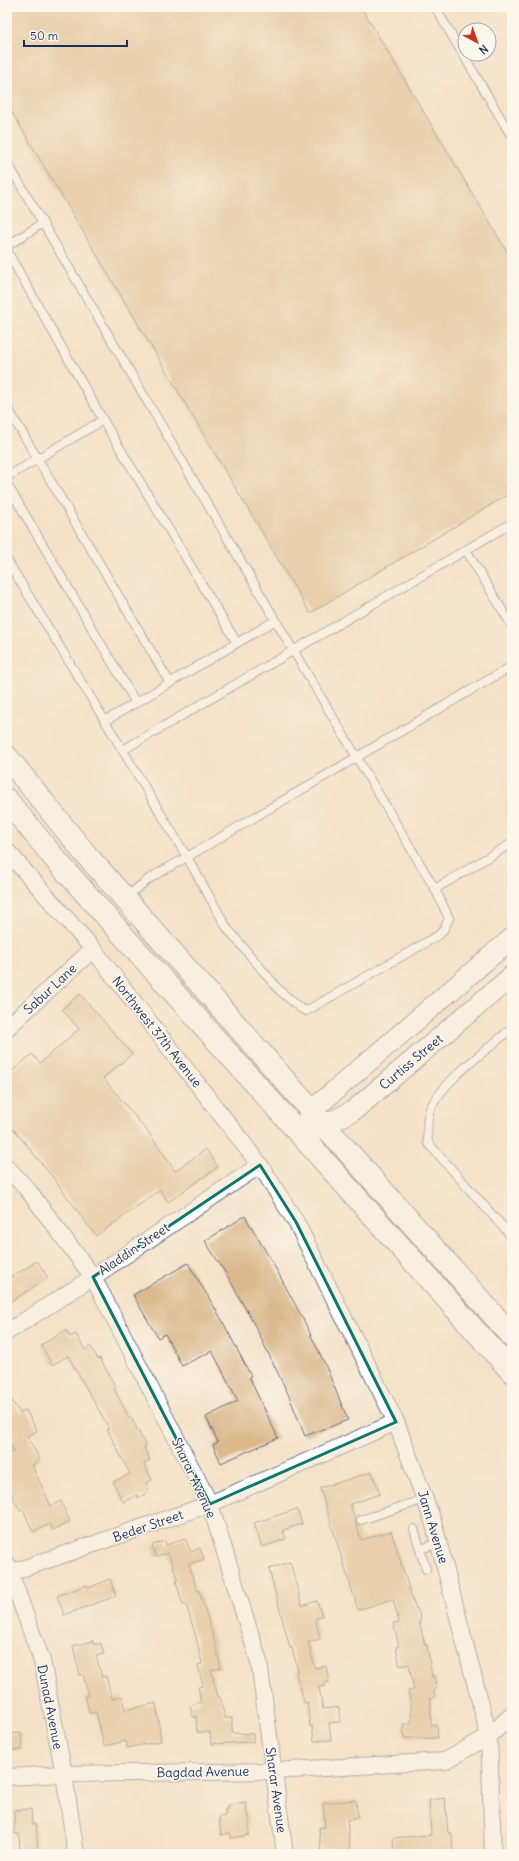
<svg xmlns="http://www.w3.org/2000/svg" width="519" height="1861" viewBox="0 0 519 1861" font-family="Delius,sans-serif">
  <rect width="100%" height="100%" fill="#fbf7ec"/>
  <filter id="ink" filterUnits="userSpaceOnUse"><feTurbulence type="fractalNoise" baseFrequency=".025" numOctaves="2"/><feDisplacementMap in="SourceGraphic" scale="8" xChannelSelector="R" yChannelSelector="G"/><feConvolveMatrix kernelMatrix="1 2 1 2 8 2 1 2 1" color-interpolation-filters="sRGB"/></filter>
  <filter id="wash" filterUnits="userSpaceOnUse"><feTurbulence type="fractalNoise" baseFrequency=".012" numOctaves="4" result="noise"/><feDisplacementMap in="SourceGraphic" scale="16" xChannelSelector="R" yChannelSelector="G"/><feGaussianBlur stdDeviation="0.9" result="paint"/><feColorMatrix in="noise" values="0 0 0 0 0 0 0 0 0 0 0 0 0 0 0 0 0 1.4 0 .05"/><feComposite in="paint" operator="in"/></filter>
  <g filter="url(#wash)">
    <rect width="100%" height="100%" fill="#f4e1c7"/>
    <g id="blocks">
      <!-- building -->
      <path fill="#dbb98d" d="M7,7H361L512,260V492L310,613L7,104Z
        M80,994L132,1054L103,1078L149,1133L175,1171L206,1149L218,1167L168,1202L160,1190L96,1236L51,1175L7,1121V1076L32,1054L40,1063L79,1029L62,1009Z
        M245,1216L276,1269L303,1319L324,1362L348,1420L305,1436L289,1396L256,1328L228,1277L205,1241Z
        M37,1261L48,1278L7,1304V1280Z
        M188,1263L222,1320L251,1376L249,1377L278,1438L221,1463L213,1445L218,1442L206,1417L238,1401L212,1351L182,1366L165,1334L158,1338L133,1295Z
        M66,1330L70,1337L76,1334L85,1350L90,1346L98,1359L100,1358L116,1388L114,1389L129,1418L131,1417L146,1446L144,1447L150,1460L144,1464L152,1480L146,1483L149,1490L147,1491V1493L138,1498L137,1495L123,1502L113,1482L130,1474L107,1429L109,1428L68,1356L52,1365L41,1345Z
        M7,1393L20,1413L26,1410L37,1431L27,1436L40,1460L32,1465L51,1506L61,1501L70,1522L53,1530L50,1524L33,1532L23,1509L20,1511L7,1484V1455L14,1451L7,1438Z
        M372,1472L380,1494L350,1504L361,1540L391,1531L413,1601L416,1609L417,1608L421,1620L419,1621L425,1645H427L432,1677L434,1676L437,1689H434L435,1698H431V1725H437L438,1738H404L403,1724H411V1706L408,1691L414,1690L409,1664L400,1666L396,1647L399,1646L393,1623L399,1622L393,1599L358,1610L320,1488Z
        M297,1509L302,1524L283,1530L286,1539L262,1547L254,1523Z
        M185,1539L191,1552L200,1548L204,1559L189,1564L197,1591L199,1590L215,1643L221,1668L211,1670L218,1697H220L225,1718H232V1733L253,1734V1742L211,1744L210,1732H197L196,1716L193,1717L190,1706L201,1702L198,1687L203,1686L198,1665L202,1664L196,1637L186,1604L183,1605L176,1581L178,1580L168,1553L156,1557L152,1545L165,1541L166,1545Z
        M290,1562L302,1606L317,1601L322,1616L315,1619L320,1639L308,1642L315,1668L326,1666L329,1682H325V1686L319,1687L323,1709L339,1707L340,1722L329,1723L331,1740L314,1741L312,1726H310L307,1702L304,1703L301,1688H300L296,1672L298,1671L292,1648H290L269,1569Z
        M110,1579L116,1596L64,1615L57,1596L87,1585L88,1588Z
        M93,1641L94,1645L101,1643L104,1654L96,1656L102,1677L106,1676L112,1699L122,1696L125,1710L156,1703L161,1741L127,1748L126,1741L104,1746L96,1712L90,1714L85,1697L88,1696L83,1674L80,1675L73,1646Z
        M21,1733L22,1750L7,1751V1734Z
        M445,1798L448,1833H452L453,1854H417L416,1853L394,1854L393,1838L431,1835L429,1800Z
        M356,1800L358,1818L347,1820L350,1851L321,1853L319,1828L325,1827L323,1803Z
        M246,1803L247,1815L249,1814V1835L231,1838V1833L221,1835L219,1817L226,1816L225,1809H229L228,1805Z
        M31,1809L32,1824H36L38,1854H20L19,1834H15L14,1810Z"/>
    </g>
  </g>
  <g filter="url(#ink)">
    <use href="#blocks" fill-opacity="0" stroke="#676d83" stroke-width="1"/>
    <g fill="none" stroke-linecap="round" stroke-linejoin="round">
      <!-- service casing -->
      <g stroke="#676d83" stroke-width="10">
        <path id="service" d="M435,7L512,137
          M7,162L293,650L435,889L449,918L444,929L439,935L306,1011L300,1008L279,990L227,928L187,857L150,878L125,898
          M7,246L43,223
          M7,251L103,420L237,643
          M7,407L170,683
          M7,477L103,420
          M7,484L136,703
          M466,550L512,626
          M7,560L105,721
          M276,620L105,721L187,857L512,666
          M123,750L512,523
          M435,889L512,843
          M512,1028C486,1051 448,1076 431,1107C426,1117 427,1132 428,1143L512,1237
          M361,1520L425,1499
          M414,1529L426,1569
          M420,1549L439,1543"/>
      </g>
      <!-- minor casing -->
      <g stroke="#676d83" stroke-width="18">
        <path id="minor" d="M7,851L93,949L260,1165L296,1222L396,1422L433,1521L489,1736L493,1854
          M7,1028L93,949
          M7,1167L28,1190L93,1277L210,1504L259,1662L285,1854
          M7,1332L93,1277L260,1165
          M7,1564L42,1661L64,1774L76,1854
          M7,1574L210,1504L396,1422
          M7,1777L64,1774L273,1771L445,1761L489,1736L512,1715"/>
      </g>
      <!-- tertiary casing -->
      <g stroke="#676d83" stroke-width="22">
        <path id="tertiary" d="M311,1132L353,1111L512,976
          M301,1136L311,1111L512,938"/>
      </g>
      <!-- primary casing -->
      <g stroke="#676d83" stroke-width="24">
        <path id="primary" d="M7,757L83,851L325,1126L512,1336
          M7,800L56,860L112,923L512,1372"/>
      </g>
      <!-- service -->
      <use href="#service" stroke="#fff" stroke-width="8"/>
      <!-- minor -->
      <use href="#minor" stroke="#fff" stroke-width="16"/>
      <!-- tertiary -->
      <use href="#tertiary" stroke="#fff" stroke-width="20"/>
      <!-- primary -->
      <use href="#primary" stroke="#fff" stroke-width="22"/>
    </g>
  </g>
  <!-- marked area -->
  <path d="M0 0H519V1861H0ZM260,1165L296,1222L396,1422L210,1504L93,1277Z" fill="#f4e1c7" fill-opacity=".55" fill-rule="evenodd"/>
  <path fill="none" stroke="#0f766e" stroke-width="3" stroke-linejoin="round" d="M260,1165L296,1222L396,1422L210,1504L93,1277Z"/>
  <g text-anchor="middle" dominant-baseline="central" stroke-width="3" stroke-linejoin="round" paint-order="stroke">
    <!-- street labels -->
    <g font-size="13" fill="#1b2f5e" stroke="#fbf7ec">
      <text transform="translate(50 989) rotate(-43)">Sabur Lane</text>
      <text transform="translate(157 1032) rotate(52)">Northwest 37th Avenue</text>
      <text transform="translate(411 1062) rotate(-40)">Curtiss Street</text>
      <text transform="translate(134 1249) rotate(-34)">Aladdin Street</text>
      <text transform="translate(194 1478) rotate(65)">Sharar Avenue</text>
      <text transform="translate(148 1526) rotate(-19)">Beder Street</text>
      <text transform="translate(433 1527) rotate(73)">Jann Avenue</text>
      <text transform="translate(50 1707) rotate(79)">Dunad Avenue</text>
      <text transform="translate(203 1772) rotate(-1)">Bagdad Avenue</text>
      <text transform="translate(276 1790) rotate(82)">Sharar Avenue</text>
    </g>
  </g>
  <!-- margin -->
  <rect width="519" height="1861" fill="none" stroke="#fbf7ec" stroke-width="24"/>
  <!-- north arrow -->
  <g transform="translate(477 42) rotate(139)"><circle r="19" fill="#fbf7ec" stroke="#a1a7b3"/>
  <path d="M0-3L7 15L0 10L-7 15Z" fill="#c8321e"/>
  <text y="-6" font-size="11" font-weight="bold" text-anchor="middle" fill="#1b2f5e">N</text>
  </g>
  <!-- scale -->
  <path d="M24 40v6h103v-6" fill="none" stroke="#1b2f5e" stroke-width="2"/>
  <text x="30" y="40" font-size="12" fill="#1b2f5e" stroke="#fbf7ec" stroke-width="3" paint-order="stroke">50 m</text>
</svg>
